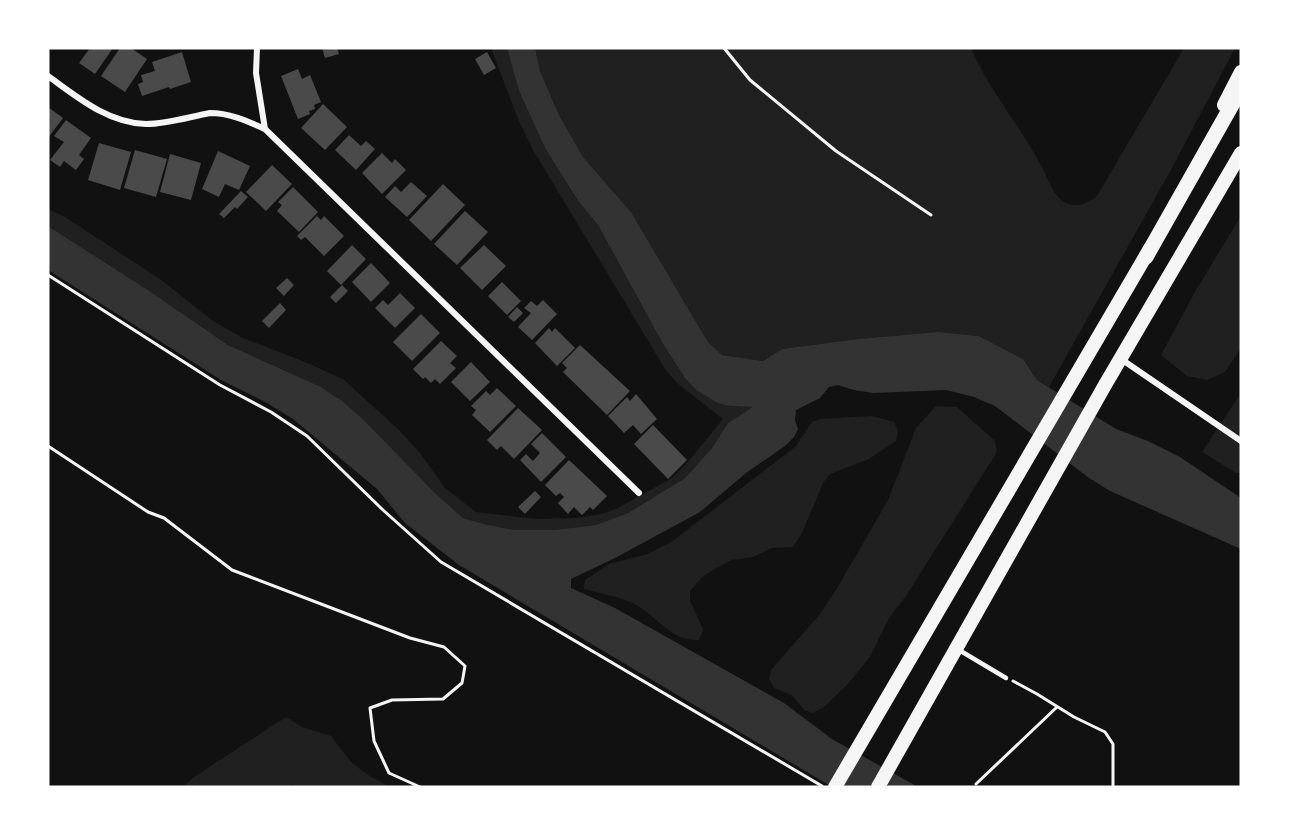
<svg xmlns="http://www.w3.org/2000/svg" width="1289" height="835" viewBox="0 0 1289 835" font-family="'Times New Roman',serif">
  <rect width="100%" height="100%" fill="#111"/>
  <!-- green -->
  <path fill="#202020" d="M491,48H507L519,91L545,148L578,201L598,225L663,344L685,378L696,390L729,406L754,407L728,423L712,448L685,478L628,513L596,525L554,530H514L484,524L463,518L435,493L363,419L341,400L319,386L228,345L148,290L48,226V209L65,217L160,279L213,321L243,338L310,364L344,380L399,430L420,453L445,488L476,512L536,519L576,518L602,514L616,509L672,478L687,463L723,419L677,383L665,369L533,150L518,119Z
    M535,48H971C988,89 1021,127 1042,167C1048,179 1053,195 1064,202C1076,209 1087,204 1097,196L1184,48H1235L1172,168L1049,387L1037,380L1023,359L979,336L938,332L858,339L782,349L763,361L722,355L708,342L631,212L583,157L559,115L540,71Z
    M1241,216V348L1225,372L1207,380L1187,376L1161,355L1196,290Z
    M1241,393V473H1236L1202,452Z
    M936,406L957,407L995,441L997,452L906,596L889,618L870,657L847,685L823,708L813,713L804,710L792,695L774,688L769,679L771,670L820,614L839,585L888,500L916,428Z
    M872,416L894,422L898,431L896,441L869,459L830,474L823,483L802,533L793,547L771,548L753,557L731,560L703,576L690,591V601L703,629L699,640C669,642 655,612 630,602C616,596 599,593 584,589L585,580L609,564L648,554L674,540L795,447L812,422L820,419Z
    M286,717L302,727L331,736L351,762L368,775L390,787H300L291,785L287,787H183L194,777Z"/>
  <!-- water -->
  <path fill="#333" d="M507,48H535L540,71L559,115L583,157L631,212L708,342L722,355L763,361L782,349L858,339L938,332L979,336L1023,359L1037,380L1116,429L1148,441L1180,457L1241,498V549L1110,491L1089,478L995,406L974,397L946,390L873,393L854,390L838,385L829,387L820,398L796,410L795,420L798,429L794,437L785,446L746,473L700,512L615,558L571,579V588L615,608L784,703L832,739L918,787H832L459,565L405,523L377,489L293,419L267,403L221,380L48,270V226L148,290L228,345L319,386L341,400L363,419L435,493L463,518L484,524L514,530H554L596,525L628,513L685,478L712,448L728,423L753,407L730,406L718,403L696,390L685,378L663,344L598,225L578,201L545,148L519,91Z"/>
  <!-- building -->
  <path fill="#4a4a4a" d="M90,48H113L95,74L79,63Z
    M120,48H131L147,59L125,92L101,76Z
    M322,48H337L339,54L325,58Z
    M182,52L191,82L170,89L169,87L142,96L138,84L143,82L141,75L155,71L152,62Z
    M487,52L496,68L484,75L475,59Z
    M298,69L302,79L310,75L321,102L314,105L315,109L309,111L310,114L298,119L281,76Z
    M323,104L347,127L325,150L301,128Z
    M48,107L63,118L48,138Z
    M66,120L91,138L79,155L84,159L76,170L64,161L60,167L50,160L64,142L54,136Z
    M349,135L361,146L366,141L375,149L356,170L335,150Z
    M99,143L131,152L120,190L88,180Z
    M135,150L167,159L156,197L124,188Z
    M218,151L250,166L239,190L225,184L219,197L202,189Z
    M382,153L392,163L395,159L406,170L382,194L362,173Z
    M170,154L201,163L191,200L160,192Z
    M272,165L292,184L266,211L246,192Z
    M411,182L427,196L407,217L385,197L395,186L401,192Z
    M443,184L465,205L431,241L409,220Z
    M293,187L318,212L299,232L277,211L282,205L278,202Z
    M241,191L248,197L237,209L235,207L224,218L219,214Z
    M465,211L488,232L457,265L434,244Z
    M317,216L321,220L324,216L344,236L324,256L305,237L301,240L297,236Z
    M352,245L366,259L341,285L327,271Z
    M484,245L506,266L482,290L460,268Z
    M371,263L390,283L371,302L352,282Z
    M287,278L294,285L284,296L276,288Z
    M502,282L521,301L507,315L488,296Z
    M342,285L348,291L336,303L330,297Z
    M400,293L415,308L395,328L375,308L383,300L388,305Z
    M543,300L557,314L532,340L518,327L531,313L524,308L531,301L537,306Z
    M280,303L286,310L269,328L262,321Z
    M517,307L523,313L514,322L508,317Z
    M421,314L440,333L412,361L393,342Z
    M549,328L552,332L555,328L575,348L557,366L535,343Z
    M441,341L457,356L450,363L456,368L440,384L435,379L431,383L425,377L423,379L413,369Z
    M580,345L630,391L607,415L563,372L567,368L562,363Z
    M471,362L490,382L470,401L451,382Z
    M497,388L516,406L490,432L472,415L476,410L471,406L486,391L490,395Z
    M636,394L657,419L641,434L633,425L624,433L608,416L627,397L630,401Z
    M518,408L542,430L514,459L501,446L497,450L487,440Z
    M653,425L687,460L668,479L634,444Z
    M542,433L566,457L541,482L520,460L526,454L533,461L540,453L531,444Z
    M569,460L607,496L593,510L590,507L582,515L574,507L568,514L558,503L564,497L560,493L556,496L545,485Z
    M535,491L541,497L525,514L518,507Z"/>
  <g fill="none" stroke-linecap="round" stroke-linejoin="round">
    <!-- path -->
    <path stroke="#f5f5f5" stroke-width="3" d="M724,48L750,80L836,151L931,215
      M48,275L220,385L271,412L307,436L383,510L441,562L822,786
      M48,446L148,512L164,518L232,570L410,638L444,647L465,666L462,683L443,699L392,700L370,708L374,741L389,773L420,787
      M1013,681L1037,694L1074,717L1105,732L1113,744V787
      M976,784L1057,707"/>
    <!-- service -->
    <path stroke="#f5f5f5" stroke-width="4.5" d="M959,650L1006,678"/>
    <!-- minor -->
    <path stroke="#f5f5f5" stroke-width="6" d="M257,48L256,73L265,129
      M48,76C77,97 108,123 146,124C167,124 189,117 210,113C230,113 247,121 265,129L639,493
      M1121,359L1241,441"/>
    <!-- trunk -->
    <path stroke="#f5f5f5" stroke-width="14" d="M1224,105L1241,72
      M835,787L1151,247
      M878,787L1105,385L1241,153"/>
    <!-- motorway -->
    <path stroke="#f5f5f5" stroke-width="15" d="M1146,257L1241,89"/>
  </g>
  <!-- border -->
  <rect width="1289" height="835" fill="none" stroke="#ffffff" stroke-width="99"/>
</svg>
